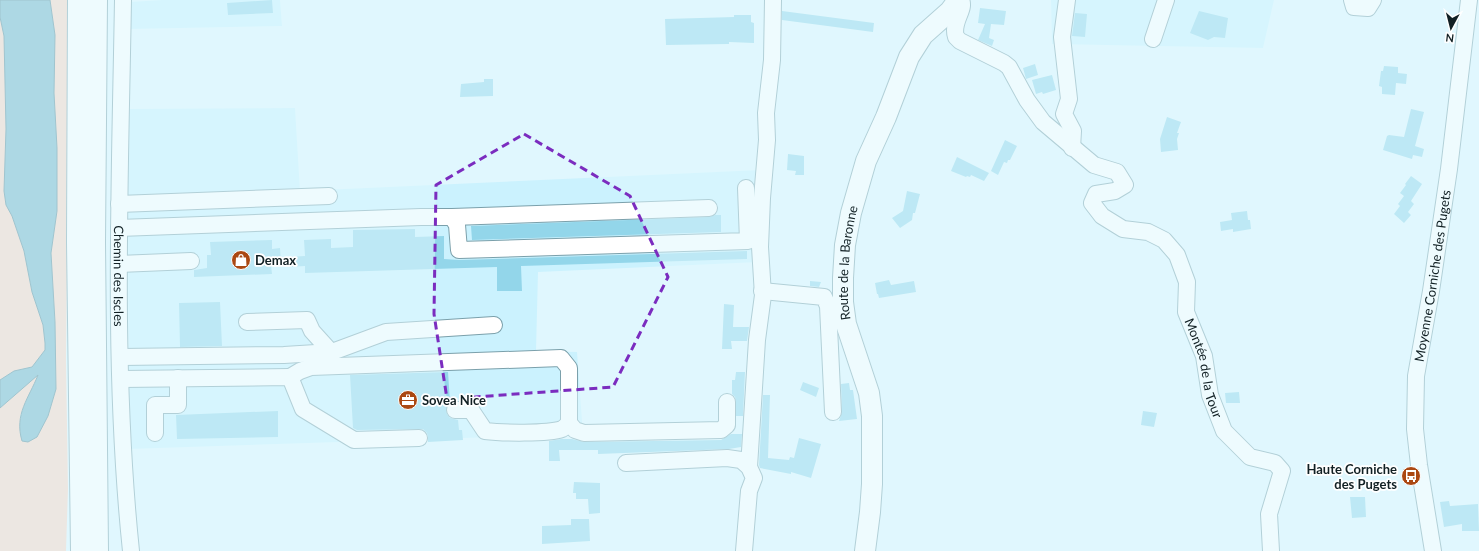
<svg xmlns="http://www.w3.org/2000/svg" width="1479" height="551" viewBox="0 0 1479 551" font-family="Lato,sans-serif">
  <rect width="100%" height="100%" fill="#e0f7fe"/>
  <!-- built -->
  <path fill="#cbf2fe" d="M162,0H280L282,26L129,29L130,2Z
    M1051,0H1274L1263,48L1052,44Z
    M295,108L300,191L760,170L759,262L538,272L536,351L577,352L583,434L129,449L128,199L124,109Z"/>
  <!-- green -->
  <path fill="#fad3c2" d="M50,0H70L66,360L68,489L66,551H0V408L39,374L20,416L37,437L48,416L56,389L55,322L51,253L57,211V148L54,93L55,35Z
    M0,17L4,36L6,129L4,191L6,205L12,216L24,251L32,292L43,325L45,343V350L32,367L14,371L0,380Z"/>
  <!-- water -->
  <path fill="#6fb2c5" stroke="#538695" d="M0,0H50L55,35L54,93L57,148V211L51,253L55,322L56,389L48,416L37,437L28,442L22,441C14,414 29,398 38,375L0,408V380L14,371L32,367L45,350V343L43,325L32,292L24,251L12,216L6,205L4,191L6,129L4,36L0,17Z"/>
  <!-- building -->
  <path fill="#93d6ea" d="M272,0L273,13L228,15L227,3Z
    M980,8L1006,11L1004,25L991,24L989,38L994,40L992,46L978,40L985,24L978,23Z
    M782,11L874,23L873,32L782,20Z
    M1199,11L1228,18L1225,38L1214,37L1208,40L1190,33Z
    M1075,13L1087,14L1085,37L1072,36Z
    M734,15H751V22L754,23V43L729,42V44L666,45L665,19L734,17Z
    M1035,64L1038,75L1026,79L1023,68Z
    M1384,66L1398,67V73L1407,74L1406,84L1396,83L1395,95L1382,94V87L1379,86L1381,71H1383Z
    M1052,75L1056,90L1043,94L1042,92L1036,94L1032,80Z
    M484,79H493V96L460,97L461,84L484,82Z
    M1411,109L1424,112L1415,146L1424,149L1422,157L1413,155L1412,159L1383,150L1387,136L1389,135L1404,137Z
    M1167,117L1181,122L1177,133H1179L1177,139L1178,150L1161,152L1160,139Z
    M1005,140L1017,146L1010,160H1008L1007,163L1004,162L998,175L991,171Z
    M788,154L804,156V175H795L796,171L787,170Z
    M957,157L989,173L984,181L971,175L970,177L967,176L966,177L951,171Z
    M1411,176L1422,184L1411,201L1414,204L1408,212L1411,215L1404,223L1394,214L1400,206L1398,204L1404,196L1400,193L1406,185L1405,184Z
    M907,191L920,194L915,213H913L912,220L900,228L892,218L903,211Z
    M1247,211L1248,220H1250L1251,229L1233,232V229L1221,231L1220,222L1232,220L1231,213Z
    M715,215H721V232L472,240L471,226L709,217Z
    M415,229V237L444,236V259L459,260L747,251V259L521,266L522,291H497V267L305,273V266L289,267L288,257L305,256L304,240L331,239V248L353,247V230Z
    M272,240V249L280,248L281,264L271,265L272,274L194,277V270L207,268V255H211L210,242Z
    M889,280L891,285L914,281L916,292L879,298L878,294H877L875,283Z
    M810,281L821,282L819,287L810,286Z
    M220,302L222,346L180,347L179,303Z
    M724,304L734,305L733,327H749L747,341H731L732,349H722Z
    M448,372L450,402L447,406L446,410L447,414L450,418L458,420L459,430H462L463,440L428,442V437L427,433L423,429H419L357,430L353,428L350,375Z
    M736,372H745L743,416H736V402L735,397L732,394V380H735Z
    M803,382L819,388L816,397L800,390Z
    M849,383L850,390H853L857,419L839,421L842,412L841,384Z
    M1239,392L1240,403H1226L1225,393Z
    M763,395H770L768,458L789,460L790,457L794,458L799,438L821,444L811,478L791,472V474L760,468L759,465Z
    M278,411V437L177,439L176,415Z
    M1143,411L1157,413L1154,427L1141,425Z
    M731,434H742L741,447L729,449L598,454V450H559L560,461H549V441L561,439H572L584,442L721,440Z
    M574,482L600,483V513L589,514L588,499H576V493H573Z
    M1350,497H1365L1366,517L1352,518Z
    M1449,501L1450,506L1478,504L1479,531H1462V524L1444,527L1440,502Z
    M571,519H589L590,541L542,544V526L571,525Z"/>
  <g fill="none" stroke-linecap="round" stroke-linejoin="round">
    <!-- minor casing -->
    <g stroke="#7ba0ab" stroke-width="18">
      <g id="minor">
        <path id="s1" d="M123,0C120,183 112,369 131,551"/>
        <path id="s2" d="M961,0C966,10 951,22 956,37L960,41L1004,63L1009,67L1027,100L1043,122L1094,165L1117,172L1125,185L1115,191L1096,194L1092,203L1102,216L1123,229L1148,232L1164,240L1177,255L1187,282L1186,312L1204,356L1210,395L1224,431L1250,457L1275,463L1282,471L1269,514L1271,551"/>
        <path d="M1067,0L1062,37L1069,99L1064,114L1073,131L1072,148"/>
        <path d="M1352,0L1354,7L1368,8L1373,0"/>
        <path d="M1153,39L1166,0"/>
        <path d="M119,204L329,196"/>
        <path d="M452,217L709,208"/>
        <path d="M119,228L421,217H452L457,225L459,250L748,241L746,188"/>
        <path d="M119,264L191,261"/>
        <path d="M762,291L824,297L828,306L833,412"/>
        <path d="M247,322L307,320L312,331L331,352"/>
        <path d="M121,357L284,355L332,352L386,332L494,325"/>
        <path d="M290,377L300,371L311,367L561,358L569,368V423C567,425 564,428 562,429C548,434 501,433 485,431L471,410H455"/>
        <path d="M121,379L290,377L303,409L354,440L419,438"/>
        <path d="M569,423L575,430L584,433L721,430L727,425V402"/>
        <path d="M155,433V405H178V378"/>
        <path d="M626,463L727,458L741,460L749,467L754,478L749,491L744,551"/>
        <path d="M749,467L757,340L763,295L760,247L762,198L767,140L766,113L772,60L773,0"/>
        <path id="s3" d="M1433,551L1419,465L1415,429L1416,376L1431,291L1449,169L1469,0"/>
      </g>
    </g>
    <!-- major casing -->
    <g stroke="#7ba0ab" stroke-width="22">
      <g id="major">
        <path id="s4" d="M865,551L870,512L872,484V416L869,393L846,324L843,302V278L845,245L851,213L866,161L886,117L909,57L923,35L950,11L958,0"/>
      </g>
    </g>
    <!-- highway casing -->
    <g stroke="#7ba0ab" stroke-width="24">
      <path id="highway" d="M79,0L78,242L82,551
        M96,0L94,242L97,551"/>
    </g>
    <!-- minor -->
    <use href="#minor" stroke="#fff" stroke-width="16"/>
    <!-- major -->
    <use href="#major" stroke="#fff" stroke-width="20"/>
    <!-- highway -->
    <use href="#highway" stroke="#fff" stroke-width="22"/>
  </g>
  <!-- marked area -->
  <path d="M0 0H1479V551H0ZM524,134L630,196L668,277L613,387L447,399L434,314L436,185Z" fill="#e0f7fe" fill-opacity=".55" fill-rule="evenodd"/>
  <path fill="none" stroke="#7b2cbf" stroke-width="3" stroke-dasharray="8 5" stroke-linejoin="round" d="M524,134L630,196L668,277L613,387L447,399L434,314L436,185Z"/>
  <!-- icons -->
  <defs>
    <g id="shop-disc" transform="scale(1)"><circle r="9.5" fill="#ab4812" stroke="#fff"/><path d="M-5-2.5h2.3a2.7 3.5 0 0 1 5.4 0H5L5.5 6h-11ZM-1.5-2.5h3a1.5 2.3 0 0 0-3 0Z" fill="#fff"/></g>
    <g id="office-disc" transform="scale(1)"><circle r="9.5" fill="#ab4812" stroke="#fff"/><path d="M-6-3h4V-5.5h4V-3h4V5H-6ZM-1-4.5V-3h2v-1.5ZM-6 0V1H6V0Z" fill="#fff"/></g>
    <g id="bus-disc" transform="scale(1)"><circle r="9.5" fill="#ab4812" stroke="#fff"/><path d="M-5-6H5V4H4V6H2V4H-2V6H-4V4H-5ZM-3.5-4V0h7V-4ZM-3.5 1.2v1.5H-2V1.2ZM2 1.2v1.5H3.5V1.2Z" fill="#fff"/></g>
  </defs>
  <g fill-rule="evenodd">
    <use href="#shop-disc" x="241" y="260"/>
    <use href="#office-disc" x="408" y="400"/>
    <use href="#bus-disc" x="1411" y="476"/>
  </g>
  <g text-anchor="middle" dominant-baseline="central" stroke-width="3.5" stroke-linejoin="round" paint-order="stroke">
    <!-- poi labels -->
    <g font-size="13" font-weight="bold" fill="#112024" stroke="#fff" text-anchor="start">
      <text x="255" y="260">Demax</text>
      <text x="422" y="400">Sovea Nice</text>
      <text x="1397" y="469" text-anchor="end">Haute Corniche<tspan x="1397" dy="15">des Pugets</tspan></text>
    </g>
    <!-- street labels -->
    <g font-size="13" fill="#112024" stroke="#fff">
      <text stroke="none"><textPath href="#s4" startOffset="293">Route de la Baronne</textPath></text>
      <text stroke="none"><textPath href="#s1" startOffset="276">Chemin des Iscles</textPath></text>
      <text stroke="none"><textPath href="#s3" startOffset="278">Moyenne Corniche des Pugets</textPath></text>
      <text stroke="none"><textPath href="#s2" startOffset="533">Montée de la Tour</textPath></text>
    </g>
  </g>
  <!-- north arrow -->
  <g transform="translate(1451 28) rotate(187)" stroke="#ffffff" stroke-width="3" paint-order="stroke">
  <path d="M0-3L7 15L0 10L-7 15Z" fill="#112024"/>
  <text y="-6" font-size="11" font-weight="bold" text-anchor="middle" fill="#112024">N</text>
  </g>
</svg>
